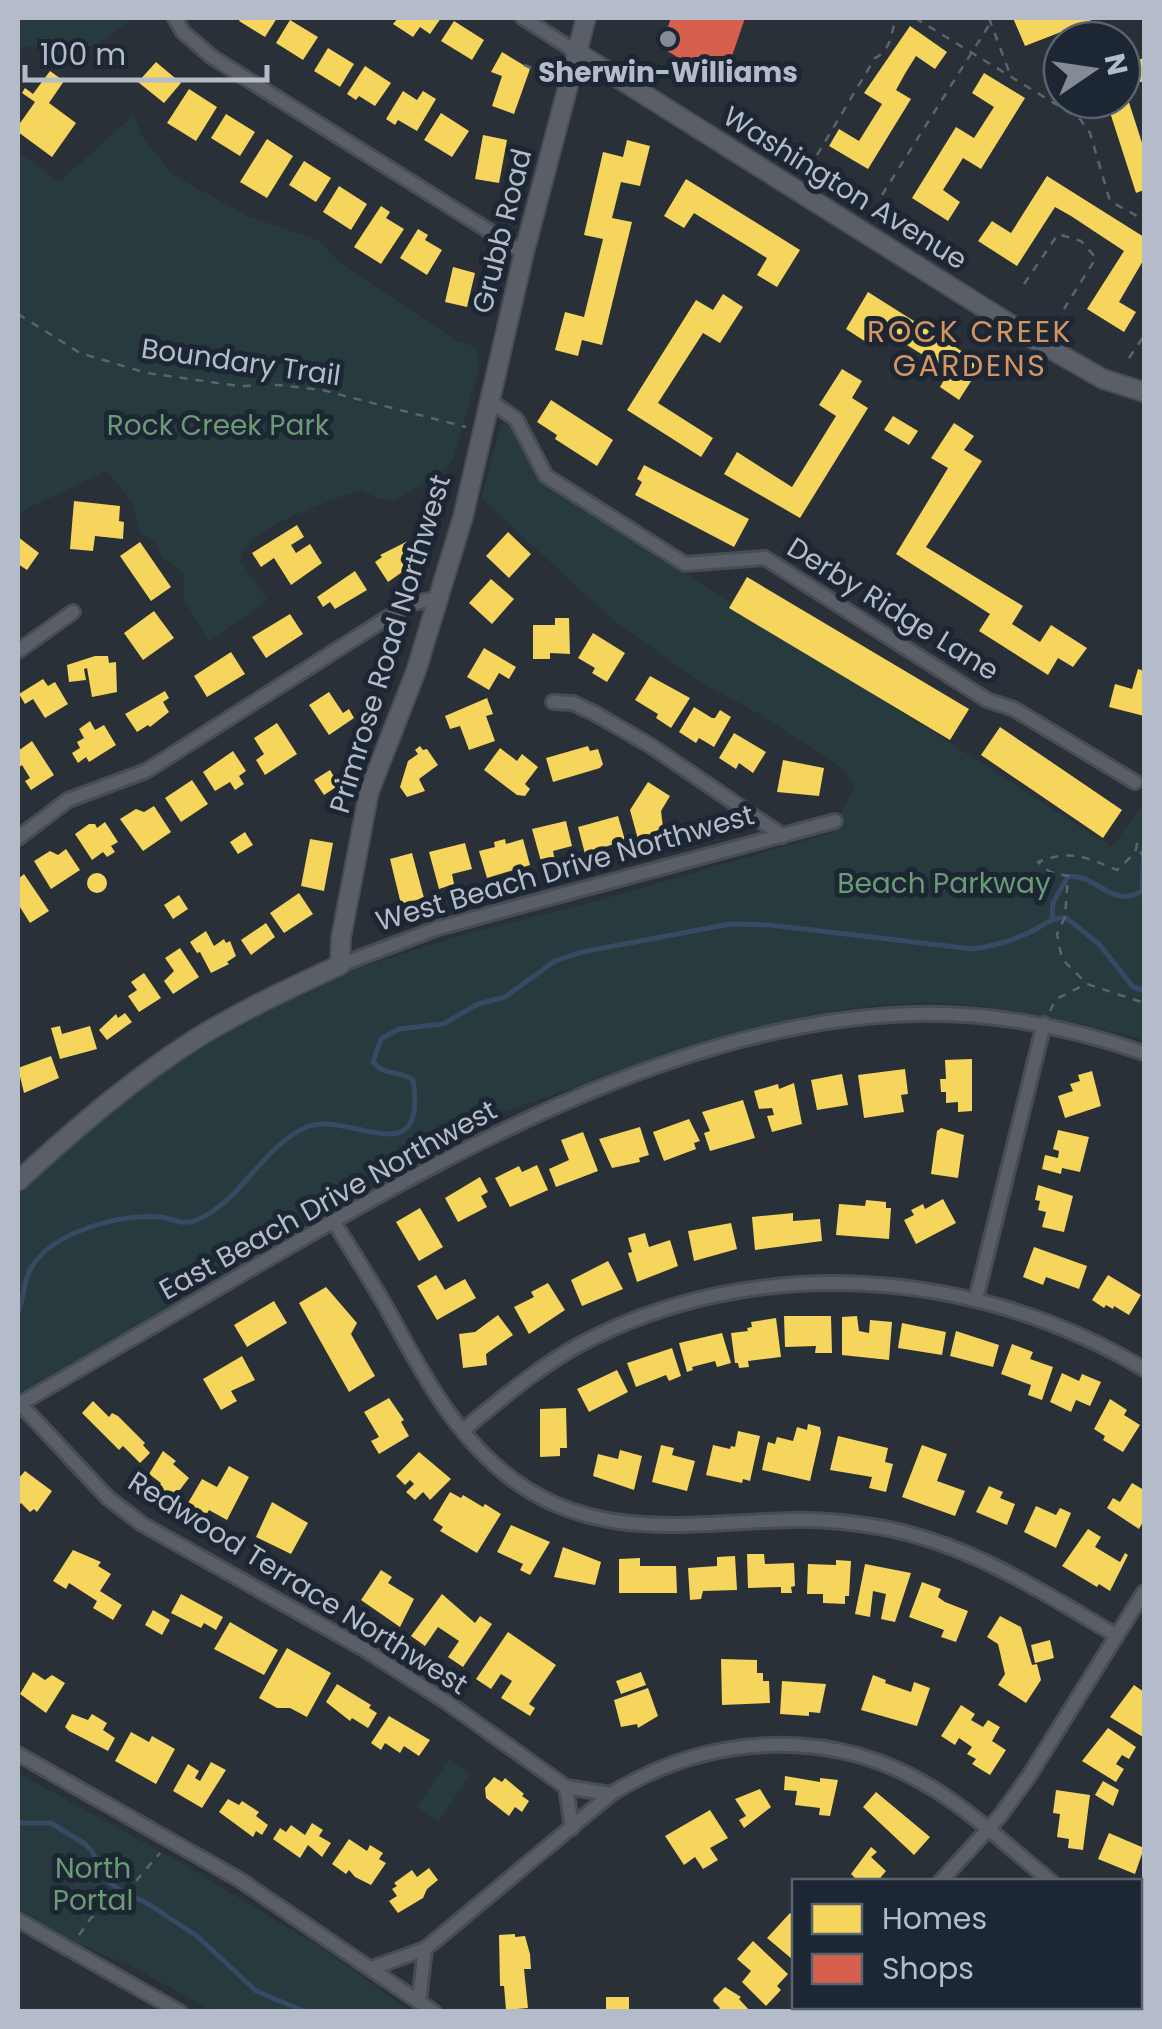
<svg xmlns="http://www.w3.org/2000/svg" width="1162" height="2029" viewBox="0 0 1162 2029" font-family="Poppins,sans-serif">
  <rect width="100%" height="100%" fill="#2a3038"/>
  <!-- green -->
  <path fill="#273a3e" d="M18,18H135L101,42L63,56L39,46L18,48Z
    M134,115L142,136L173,175L250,217L318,240L340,263L456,340L475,347L480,365L453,460L442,472L395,501L379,499L361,490C333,500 243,528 240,560L267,600L209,642L183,598L184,573L162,558L155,542L140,533L132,502L107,471L18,513V151L59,182Z
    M509,423L537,478L1112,847L1144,803V1039C1082,1025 1020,1008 956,1004C794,995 654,1065 504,1111L198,1288L18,1399V1195C66,1153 113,1106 166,1071C220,1035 278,1003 337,979V975L469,933L593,902L831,833L855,786L843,769L761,715L703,684L613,620L481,498L501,424Z
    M449,1759L471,1774L438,1822L417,1807Z
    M18,1773L185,1865L328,1952L410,2011H213L129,1965L63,1938L18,1908Z"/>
  <!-- homes -->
  <path fill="#f6d55c" d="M241,18H277L265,37L239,21Z
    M398,18H441L430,34L420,27L413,37L393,24Z
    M1013,18H1097L1025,46Z
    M290,20L318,37L303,60L276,43Z
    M454,21L484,40L472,60L441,41Z
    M910,26L947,52L935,69L916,56L906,72L896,90L911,99L868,169L829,146L839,129L859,141L882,104L864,93Z
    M328,48L354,64L340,87L314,71Z
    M502,52L530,69L514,114L492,106L502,76L491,72Z
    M1144,58V81L1124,87L1144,149V190L1136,193L1106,100H1122V65Z
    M156,62L181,83L164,103L138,82Z
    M365,66L391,83L375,106L359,96L356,100L347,94Z
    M50,71L64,81L49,103L76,123L52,157L18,132V126L35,102L22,93L25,88L33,94Z
    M984,73L1025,98L981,169L963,158L943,190L960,202L948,221L912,198L956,127L974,138L994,107L972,93Z
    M189,89L217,107L196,141L167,123Z
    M403,91L417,100L423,91L436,99L417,131L398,120L395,125L386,119Z
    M441,113L469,131L452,157L424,140Z
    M226,114L255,132L240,156L211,138Z
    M483,135L507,140L499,183L475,179Z
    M267,139L293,156L267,198L240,182Z
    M627,140L650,146L640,186L621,182L612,218L632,222L602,345L582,340L578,356L555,350L565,312L584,317L603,239L584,235L603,152L623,157Z
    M304,161L331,178L316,202L289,185Z
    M1047,176L1144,237V259L1119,302L1136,312L1124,332L1087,309L1124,251L1071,216L1055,207L1017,266L978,241L992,221L1011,233Z
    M686,179L800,250L777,287L757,275L767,258L694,213L684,228L664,216Z
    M339,186L367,204L351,230L323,212Z
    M381,206L390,212L386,218L404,229L381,264L354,247Z
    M418,229L428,235L425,240L442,250L427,275L400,258Z
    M453,267L475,273L467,307L445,302Z
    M868,292L982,364L959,400L940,387L949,371L876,326L866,342L846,329Z
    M723,294L743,307L720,343L703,333L658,403L713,438L701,457L627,410L696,300L713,310Z
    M842,369L862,381L852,398L868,408L800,518L724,474L737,452L792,487L836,416L819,405Z
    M551,400L613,440L597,466L555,439L557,435L537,422Z
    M893,416L918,431L909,445L884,430Z
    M954,423L974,436L964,450L982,461L926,547L1023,606L1012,624L1040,642L1051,625L1087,648L1073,667L1058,658L1048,675L979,631L990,614L896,554L948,468L931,458Z
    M644,465L749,519L734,547L635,495L642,482L637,479Z
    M74,501L120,506L119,521L124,522L123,539L95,536L93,551L70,549Z
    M297,525L304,537L291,545L296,553L310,544L322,563L291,585L274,558L261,567L252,553Z
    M508,532L531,554L509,578L486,556Z
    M18,537L39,553L27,570L18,564Z
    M140,542L171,587L151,601L120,556Z
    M406,542L418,561L388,582L375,562L382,557L380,555Z
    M355,571L367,590L335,609L330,602L323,607L317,597Z
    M747,577L969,709L950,740L729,608Z
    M491,579L514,599L492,624L469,603Z
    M154,611L174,638L143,660L124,633Z
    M290,614L303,634L266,658L252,637Z
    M555,618H569L570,654L550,653V659H533V625H555Z
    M593,633L625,653L607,682L592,673L595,668L578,658Z
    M484,648L516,667L509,679L499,673L489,690L467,677Z
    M231,652L245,674L207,697L194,676Z
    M95,656H108L109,663L116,662L117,692L92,697L87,668L84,669L86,680L69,682L67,665Z
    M1138,669L1144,671V716L1109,707L1115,684L1132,689Z
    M650,676L690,698L671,728L656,718L658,714L635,700Z
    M43,679L48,686L55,682L68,704L45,718L33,699L25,704L19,694Z
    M165,691L169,698L163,702L169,712L150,727L148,725L137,732L125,714Z
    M329,692L343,713L349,709L354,718L329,735L309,705Z
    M487,698L493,714L486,716L495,741L469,750L460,726L450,729L445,716Z
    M694,707L712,718H715L720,710L731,717L714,747L699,738L696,743L679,732Z
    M90,721L95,730L104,725L116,745L89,762L86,757L78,763L72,753L80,748L77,742L84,738L79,729Z
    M277,723L297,754L265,775L256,760L264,754L254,738Z
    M1000,727L1122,810L1103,838L981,755Z
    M734,733L766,752L753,773L739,763L736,769L719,758Z
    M32,741L54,775L31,790L25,781L30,778L22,765L18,768V751Z
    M420,746L423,750L427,749L438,765L419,779L425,791L407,797L400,787L408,761L418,754L415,750Z
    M588,746L590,751L598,749L603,764L600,768L553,782L546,758Z
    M500,748L517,761L522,754L538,767L525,784L530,789L525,796L517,795L484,770Z
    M233,751L246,771L239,776L244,784L235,790L230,782L215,791L203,772Z
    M783,760L824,768L819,796L777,792Z
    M330,770L339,785L324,795L314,780Z
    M192,780L208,804L181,822L165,798Z
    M648,782L670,796L661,811L664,836L639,843L630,810Z
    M154,806L171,832L143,851L120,819L136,809L144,812Z
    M618,816L625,840L585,854L578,827Z
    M566,821L572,846L553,851L555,861L542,865L532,829Z
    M105,822L118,842L111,846L115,852L107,857L103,852L92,860L75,834L89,824H95L97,828Z
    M245,832L253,845L238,854L230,842Z
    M310,839L333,843L324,891L301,886Z
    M505,839L506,844L523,839L530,865L487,878L479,851L495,847L494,842Z
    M465,843L472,869L452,874L454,884L439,889L429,852Z
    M66,849L80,870L51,889L34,861L50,851L58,855Z
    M412,853L424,898L401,904L390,859Z
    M87 883a10 10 0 1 1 20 0a10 10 0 1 1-20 0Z
    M24,874L49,911L30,923L18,904V879Z
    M299,893L313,914L284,933L270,913Z
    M179,895L188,909L173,919L164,905Z
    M266,923L275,937L251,955L241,940Z
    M206,931L214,946L224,939L226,943L230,941L236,956L227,962L229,964L211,973L200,952L197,953L190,942Z
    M180,948L199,977L173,994L164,981L174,971L165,958Z
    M144,973L161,998L139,1012L128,996L137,990L131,982Z
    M125,1013L132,1022L107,1040L99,1030L116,1014L118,1018Z
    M60,1026L62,1034L90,1026L97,1049L60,1059L51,1028Z
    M51,1056L59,1078L24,1093L18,1068Z
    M972,1059V1111L958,1112V1102L946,1103V1092H941L940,1079H946L945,1060Z
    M905,1069L908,1094L901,1095L904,1112L864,1118L858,1075Z
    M1092,1071L1101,1106L1065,1118L1058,1096L1073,1091L1070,1084L1080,1081L1078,1075Z
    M842,1074L848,1105L817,1110L811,1080Z
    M794,1083L802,1124L772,1132L767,1116L774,1115L772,1108L759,1109L754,1091L778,1084L779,1089Z
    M743,1100L755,1138L710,1151L704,1133L710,1131L702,1112Z
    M689,1119L700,1141L694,1143L696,1149L664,1161L653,1132Z
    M640,1127L649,1155L639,1158L640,1162L612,1168L599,1139Z
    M941,1128L964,1135L958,1178L931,1174L937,1131Z
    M1058,1130L1089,1137L1080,1172L1062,1168L1061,1174L1042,1169L1045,1155L1058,1158L1059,1151L1053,1149Z
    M583,1132L598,1171L556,1187L549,1169L569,1160L561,1140Z
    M537,1165L548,1190L510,1207L495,1178L519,1166L522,1172Z
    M480,1177L488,1192L481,1196L487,1207L458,1222L445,1198Z
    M1038,1185L1073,1196L1064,1232L1042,1227L1046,1212L1038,1210L1040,1201L1035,1200Z
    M943,1199L956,1223L916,1244L904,1220L914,1215L911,1210L923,1204L925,1209Z
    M866,1200L886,1202V1208H891L889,1239L836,1235L839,1204L865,1206Z
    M420,1208L443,1247L419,1261L396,1222Z
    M793,1213V1221L820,1219L822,1241L755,1250L752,1217Z
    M731,1223L737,1249L694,1261L688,1231Z
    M645,1233L649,1247L670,1240L678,1266L637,1282L628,1253L632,1252L628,1238Z
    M1034,1247L1087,1266L1079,1289L1046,1277L1043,1285L1023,1277Z
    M608,1261L623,1289L582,1306L571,1280Z
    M436,1275L445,1290L465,1279L476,1298L437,1320L417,1286Z
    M1108,1275L1141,1295L1129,1315L1114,1306L1113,1309L1106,1305L1104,1308L1092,1300Z
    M548,1283L565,1310L529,1334L514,1307L534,1297L531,1292Z
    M326,1287L357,1323L351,1334L375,1376L349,1392L299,1303Z
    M274,1301L287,1323L247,1347L234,1325Z
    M498,1315L513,1335L486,1354L487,1365L463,1368L459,1334L475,1332Z
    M784,1316H831L832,1353H815L816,1346L785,1347Z
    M857,1316L859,1331L869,1333L870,1320L892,1322L889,1360L842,1355V1317Z
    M776,1318L781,1357L748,1361L749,1367L739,1368L738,1363H735L731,1333L748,1331L747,1328L752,1327L751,1322Z
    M902,1323L946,1332L942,1355L898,1348Z
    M956,1331L999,1345L993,1367L950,1356Z
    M722,1333L731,1363L717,1367L715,1361L692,1367L693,1370L687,1372L679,1343Z
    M1012,1344L1033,1352L1030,1359L1053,1367L1042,1400L1028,1395L1031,1385L1001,1374Z
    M672,1348L681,1376L669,1381L666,1375L636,1387L627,1363Z
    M242,1356L255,1380L231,1391L237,1401L221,1410L203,1379Z
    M617,1370L628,1392L589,1412L577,1389Z
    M1062,1373L1079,1381L1082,1374L1101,1382L1090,1406L1076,1400L1071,1412L1050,1402Z
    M389,1398L404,1420L401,1422L409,1436L379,1454L371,1441L379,1437L364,1412Z
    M1110,1399L1127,1410L1124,1415L1140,1425L1123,1452L1103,1440L1105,1436L1094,1429Z
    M93,1401L109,1417L112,1413L118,1416L145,1443L143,1445L150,1453L140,1463L123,1446L119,1450L82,1413Z
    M566,1408L567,1448H560V1456L540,1457V1409Z
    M808,1424L820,1427L821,1433L810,1481L762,1470L768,1442L775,1444L777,1437L793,1441L797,1427L807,1430Z
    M738,1431L760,1436L750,1481L743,1479L742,1483L706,1475L713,1445L730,1449L731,1446L735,1447Z
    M838,1436L888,1448L885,1462L893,1464L886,1492L869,1488L872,1477L830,1470Z
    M661,1445L674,1448L672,1455L695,1461L687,1491L652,1482Z
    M922,1445L947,1454L937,1481L965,1491L955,1516L902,1497Z
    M620,1450L642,1456L634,1490L593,1476L598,1454L618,1459Z
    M163,1451L176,1461L173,1464L189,1478L172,1500L159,1486L161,1483L149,1474Z
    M419,1452L451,1479L430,1500L423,1492L415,1500L406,1492L414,1484L410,1480L405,1485L396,1476Z
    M229,1466L249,1477L227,1520L209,1510L203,1521L184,1510L202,1479L217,1487Z
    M25,1471L52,1491L37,1512L34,1509L30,1512L21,1503L18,1506V1479Z
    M1132,1483L1144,1490V1520L1139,1529L1107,1508L1113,1498L1120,1502Z
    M989,1486L1003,1492L1000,1498L1015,1504L1007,1525L976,1512Z
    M450,1492L461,1498L463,1495L483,1507L485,1504L501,1514L477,1553L440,1531L443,1527L433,1520Z
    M272,1502L308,1523L291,1554L256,1537Z
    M1036,1506L1056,1515L1060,1508L1071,1513L1056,1548L1024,1532Z
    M511,1525L550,1542L530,1575L520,1570L523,1564L497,1552Z
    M1088,1529L1101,1537L1095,1547L1120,1562L1125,1553L1128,1555L1110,1591L1099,1584L1097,1587L1062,1566Z
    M563,1547L601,1562L595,1585L554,1577Z
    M73,1550L101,1562L98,1566L111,1574L100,1591L122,1605L113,1620L93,1608L97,1601L69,1583L66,1589L53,1581Z
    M747,1554H764L765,1564L794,1563L795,1586L791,1587L792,1593H781V1587L748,1588Z
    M735,1556L737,1590L703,1591L701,1599L690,1600L688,1568L717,1566V1557Z
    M640,1558V1566H676L677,1593H619V1559Z
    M836,1560L851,1561L849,1596H845V1604L823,1603V1594H807L808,1564L836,1565Z
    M865,1564L911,1573L895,1622L881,1619L886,1594L873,1591L870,1617L855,1614Z
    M381,1570L392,1577L388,1583L414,1599L400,1627L361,1600Z
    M922,1582L941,1589L938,1597L945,1602L968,1611L956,1642L941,1637L944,1630L909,1617Z
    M181,1594L223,1617L216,1630L204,1623L201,1628L171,1613Z
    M442,1594L475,1623L480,1616L492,1624L463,1667L448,1657L459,1641L438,1627L425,1646L411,1636Z
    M153,1610L170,1620L162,1635L145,1625Z
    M1000,1616L1021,1627L1032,1665L1037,1664L1041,1680L1026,1703L998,1685L1005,1674L998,1644L987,1637Z
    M230,1622L278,1650L264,1675L214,1649Z
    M508,1632L556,1665L529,1704L535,1708L530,1716L501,1698L512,1681L501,1674L491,1689L476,1679Z
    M1050,1640L1054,1658L1035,1663L1031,1645Z
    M287,1648L331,1673L307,1717L290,1708H277L259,1698Z
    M721,1659L757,1660V1673H763V1681H769L770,1703L722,1705Z
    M33,1672L45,1680L52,1675L65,1683L46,1713L20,1694Z
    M641,1672L646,1685L621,1694L616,1681Z
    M873,1675L886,1680L885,1683L911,1692L914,1682L930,1688L917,1726L861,1710Z
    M782,1681L826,1684L820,1713L809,1712V1716L780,1714Z
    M337,1684L371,1705L369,1708L377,1713L368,1728L352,1718L350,1721L326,1702Z
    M1134,1685L1144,1692L1143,1737L1110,1717Z
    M648,1688L658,1716L638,1728L637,1724L621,1727L614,1700Z
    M961,1705L975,1714L971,1720L983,1727L988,1720L1000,1727L992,1741L1006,1750L990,1775L972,1764L976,1759L967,1754L972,1747L959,1738L955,1745L941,1736Z
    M72,1714L88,1720L92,1714L107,1723L103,1730L115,1738L108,1751L69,1731L65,1727Z
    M389,1716L430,1740L419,1756L404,1746L400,1753L385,1743L381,1750L371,1743Z
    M1108,1728L1136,1747L1129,1759L1122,1755L1116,1764L1124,1769L1116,1782L1082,1761Z
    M131,1732L149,1742L152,1736L175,1749L156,1784L115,1761Z
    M211,1762L226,1770L202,1808L173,1791L188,1764L199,1771L195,1778L200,1781Z
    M785,1776L820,1782V1778L838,1780L830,1816L819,1815L820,1808L795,1805L797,1791L784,1790Z
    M494,1777L502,1782L505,1778L524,1794L522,1796L529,1801L522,1812L515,1807L509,1816L486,1798L485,1788Z
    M1103,1781L1119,1790L1113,1806L1095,1795Z
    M760,1789L771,1807L744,1828L739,1820L746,1816L735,1799Z
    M1056,1790L1090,1795L1083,1850L1068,1848L1069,1839L1057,1837L1060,1814L1053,1813Z
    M876,1792L930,1837L914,1855L863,1807Z
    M228,1799L239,1805L242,1801L259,1812L256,1816L268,1825L262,1835L256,1831L253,1837L219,1812Z
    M710,1810L728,1838L710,1848L718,1860L703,1869L695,1857L684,1865L665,1836Z
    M312,1823L323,1830L319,1836L331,1843L322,1857L308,1845L300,1858L273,1839L280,1828L286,1832L291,1825L305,1835Z
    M1109,1833L1144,1848L1135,1874L1098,1859Z
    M349,1839L367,1851L370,1845L383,1853L379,1859L386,1863L371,1885L355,1877L349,1870L346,1874L332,1864Z
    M871,1847L877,1852L871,1857L886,1871L877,1882H859L851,1874Z
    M429,1868L438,1880L427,1889L423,1898L398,1913L389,1901L397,1896L392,1889L397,1886L394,1883L412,1870L417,1877Z
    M790,1913L794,1916L792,1959L767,1938Z
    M515,1934V1937L525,1936L530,1954L531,1969H524L528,2008L506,2010L504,1986H500L499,1935Z
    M753,1941L788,1974L777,1986L781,1990L766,2006L742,1982L751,1971L737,1959Z
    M725,1987L741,1997L739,1999L751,2012H717L720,2008L713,2001L714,1998Z
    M606,1997H629V2010L606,2009Z"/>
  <!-- shops -->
  <path fill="#d6604d" d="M671,18H745L722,85L661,47Z"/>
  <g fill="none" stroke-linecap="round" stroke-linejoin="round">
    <!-- stream -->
    <path stroke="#384963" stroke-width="5" d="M1052,918L1053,903L1068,876C1098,875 1111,909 1142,891L1144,849
      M18,1312C24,1299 23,1282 31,1268C53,1231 120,1214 161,1217C174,1219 182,1226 197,1220C242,1201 262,1146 307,1127C349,1110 428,1177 413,1080C400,1070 383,1076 373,1062L381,1039L399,1029L443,1024L478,1004L505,997L555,961L582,952L730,924L770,925L973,949C992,946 1010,942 1028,933C1041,927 1049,919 1065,917L1099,944L1133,987L1144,990
      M18,1823H51L85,1844L92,1851L106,1880L121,1891L145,1902L197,1936L256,1991L306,2012"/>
    <!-- minor casing -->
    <g stroke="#484c53" stroke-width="18">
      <path id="minor" d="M175,18L183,32L212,57L524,253
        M523,18L575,51
        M489,400L516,419L546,476L685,564L765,558L987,700L1014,709L1135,782
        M18,651L73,612
        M553,702L573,703L594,713L651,746L783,836
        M18,838L68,800L146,771L409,604L439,598
        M340,965L438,928L835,821
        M333,1221C351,1249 368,1276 385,1305C418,1365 449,1427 502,1471C590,1545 690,1522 793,1520C824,1519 854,1523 884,1528C970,1544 1043,1592 1117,1636
        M976,1299L1044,1024
        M20,1404L108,1498L142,1524L364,1649L448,1703L566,1787L611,1794
        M18,1405C107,1353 196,1301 285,1249C470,1141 696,1019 915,1014C995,1012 1069,1027 1144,1053
        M463,1430C500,1400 537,1368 579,1345C754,1251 977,1268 1144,1369
        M18,1754L240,1880L434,2012
        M566,1787L572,1828
        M940,1882L1000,1816L1029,1776L1144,1592
        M18,1920L180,2012
        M1140,1947L1144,1950
        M372,1968L425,1949L611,1794C711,1732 836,1726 937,1791C978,1817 1014,1852 1052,1882
        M419,2001L425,1949
        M826,2012L830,2006"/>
    </g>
    <!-- tertiary casing -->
    <g stroke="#484c53" stroke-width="22">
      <path id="tertiary" d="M575,51L1040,343L1103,379L1144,392
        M18,1181C75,1129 132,1079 197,1038C243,1010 292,987 340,965L341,938L369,792L416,671L463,517L524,253L586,18"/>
    </g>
    <!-- path -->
    <path stroke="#5d636a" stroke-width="2.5" stroke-dasharray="8 8" stroke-linecap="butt" d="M915,18L1080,119L1090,133L1110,201L1144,220
      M989,18L1011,77
      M524,65L551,75
      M545,71L549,58
      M817,155L875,58C892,50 891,32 896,18
      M882,195L991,22
      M1024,284L1058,234L1081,241L1096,258L1064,309
      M18,314L80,353L147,373L239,386L278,385L322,390L466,427
      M1129,358L1144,336
      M1144,859L1137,844L1135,853L1117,870C1085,857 1071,849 1038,862L1050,872L1068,876L1065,917L1057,934L1062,959L1087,984L1144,1003
      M1050,1011L1056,999L1086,984
      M79,1935L91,1918L118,1902L160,1853"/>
    <!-- minor -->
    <use href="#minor" stroke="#5a5e66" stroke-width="12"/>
    <!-- tertiary -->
    <use href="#tertiary" stroke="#5a5e66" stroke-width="18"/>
  </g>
  <!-- markers -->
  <circle fill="#848b96" stroke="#1d2633" stroke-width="4" cx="668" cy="39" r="10"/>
  <g text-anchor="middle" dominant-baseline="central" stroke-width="10" stroke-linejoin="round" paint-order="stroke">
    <!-- poi labels -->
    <g font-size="28" font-weight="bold" fill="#b4bcc9" stroke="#1d2633">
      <text x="668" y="72">Sherwin-Williams</text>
    </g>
    <!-- street labels -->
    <g font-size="28" fill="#b4bcc9" stroke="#1d2633">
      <text transform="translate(845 188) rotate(32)">Washington Avenue</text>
      <text transform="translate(502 231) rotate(-76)">Grubb Road</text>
      <text transform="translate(241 362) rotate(8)">Boundary Trail</text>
      <text transform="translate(893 609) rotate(32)">Derby Ridge Lane</text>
      <text transform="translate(390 644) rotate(-73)">Primrose Road Northwest</text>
      <text transform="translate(565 868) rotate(-16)">West Beach Drive Northwest</text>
      <text transform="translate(328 1200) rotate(-29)">East Beach Drive Northwest</text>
      <text transform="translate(298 1583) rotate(32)">Redwood Terrace Northwest</text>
    </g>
    <!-- park labels -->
    <g font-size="28" fill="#6b9a76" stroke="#1d2633">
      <text x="218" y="425">Rock Creek Park</text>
      <text x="944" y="883">Beach Parkway</text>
      <text x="93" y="1868">North<tspan x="93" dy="32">Portal</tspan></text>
    </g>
    <!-- neighbourhood labels -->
    <g font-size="30" letter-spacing="2.5" fill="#d59563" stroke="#1d2633">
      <text x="970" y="331">ROCK CREEK<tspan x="970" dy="34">GARDENS</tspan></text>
    </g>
  </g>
  <!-- border -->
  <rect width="1162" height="2029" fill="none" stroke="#b4bcc9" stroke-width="40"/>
  <!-- legend -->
  <rect x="792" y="1879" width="350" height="130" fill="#1d2633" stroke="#59626f" stroke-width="2.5"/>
  <rect x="812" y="1904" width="50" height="30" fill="#f6d55c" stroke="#59626f" stroke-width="2.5"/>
  <text x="882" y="1929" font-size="30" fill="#b4bcc9">Homes</text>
  <rect x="812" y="1954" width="50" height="30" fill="#d6604d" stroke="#59626f" stroke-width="2.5"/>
  <text x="882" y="1979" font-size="30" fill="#b4bcc9">Shops</text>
  <!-- north arrow -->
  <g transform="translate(1092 70) rotate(77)"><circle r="48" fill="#1d2633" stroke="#59626f" stroke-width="2.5"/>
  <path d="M0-8L18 38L0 25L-18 38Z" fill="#848b96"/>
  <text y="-15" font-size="28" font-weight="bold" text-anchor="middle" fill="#b4bcc9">N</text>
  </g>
  <!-- scale -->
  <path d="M25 65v15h242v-15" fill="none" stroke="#b4bcc9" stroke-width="5"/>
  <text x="40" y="65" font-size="30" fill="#b4bcc9" stroke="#1d2633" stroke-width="8" paint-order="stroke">100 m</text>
</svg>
